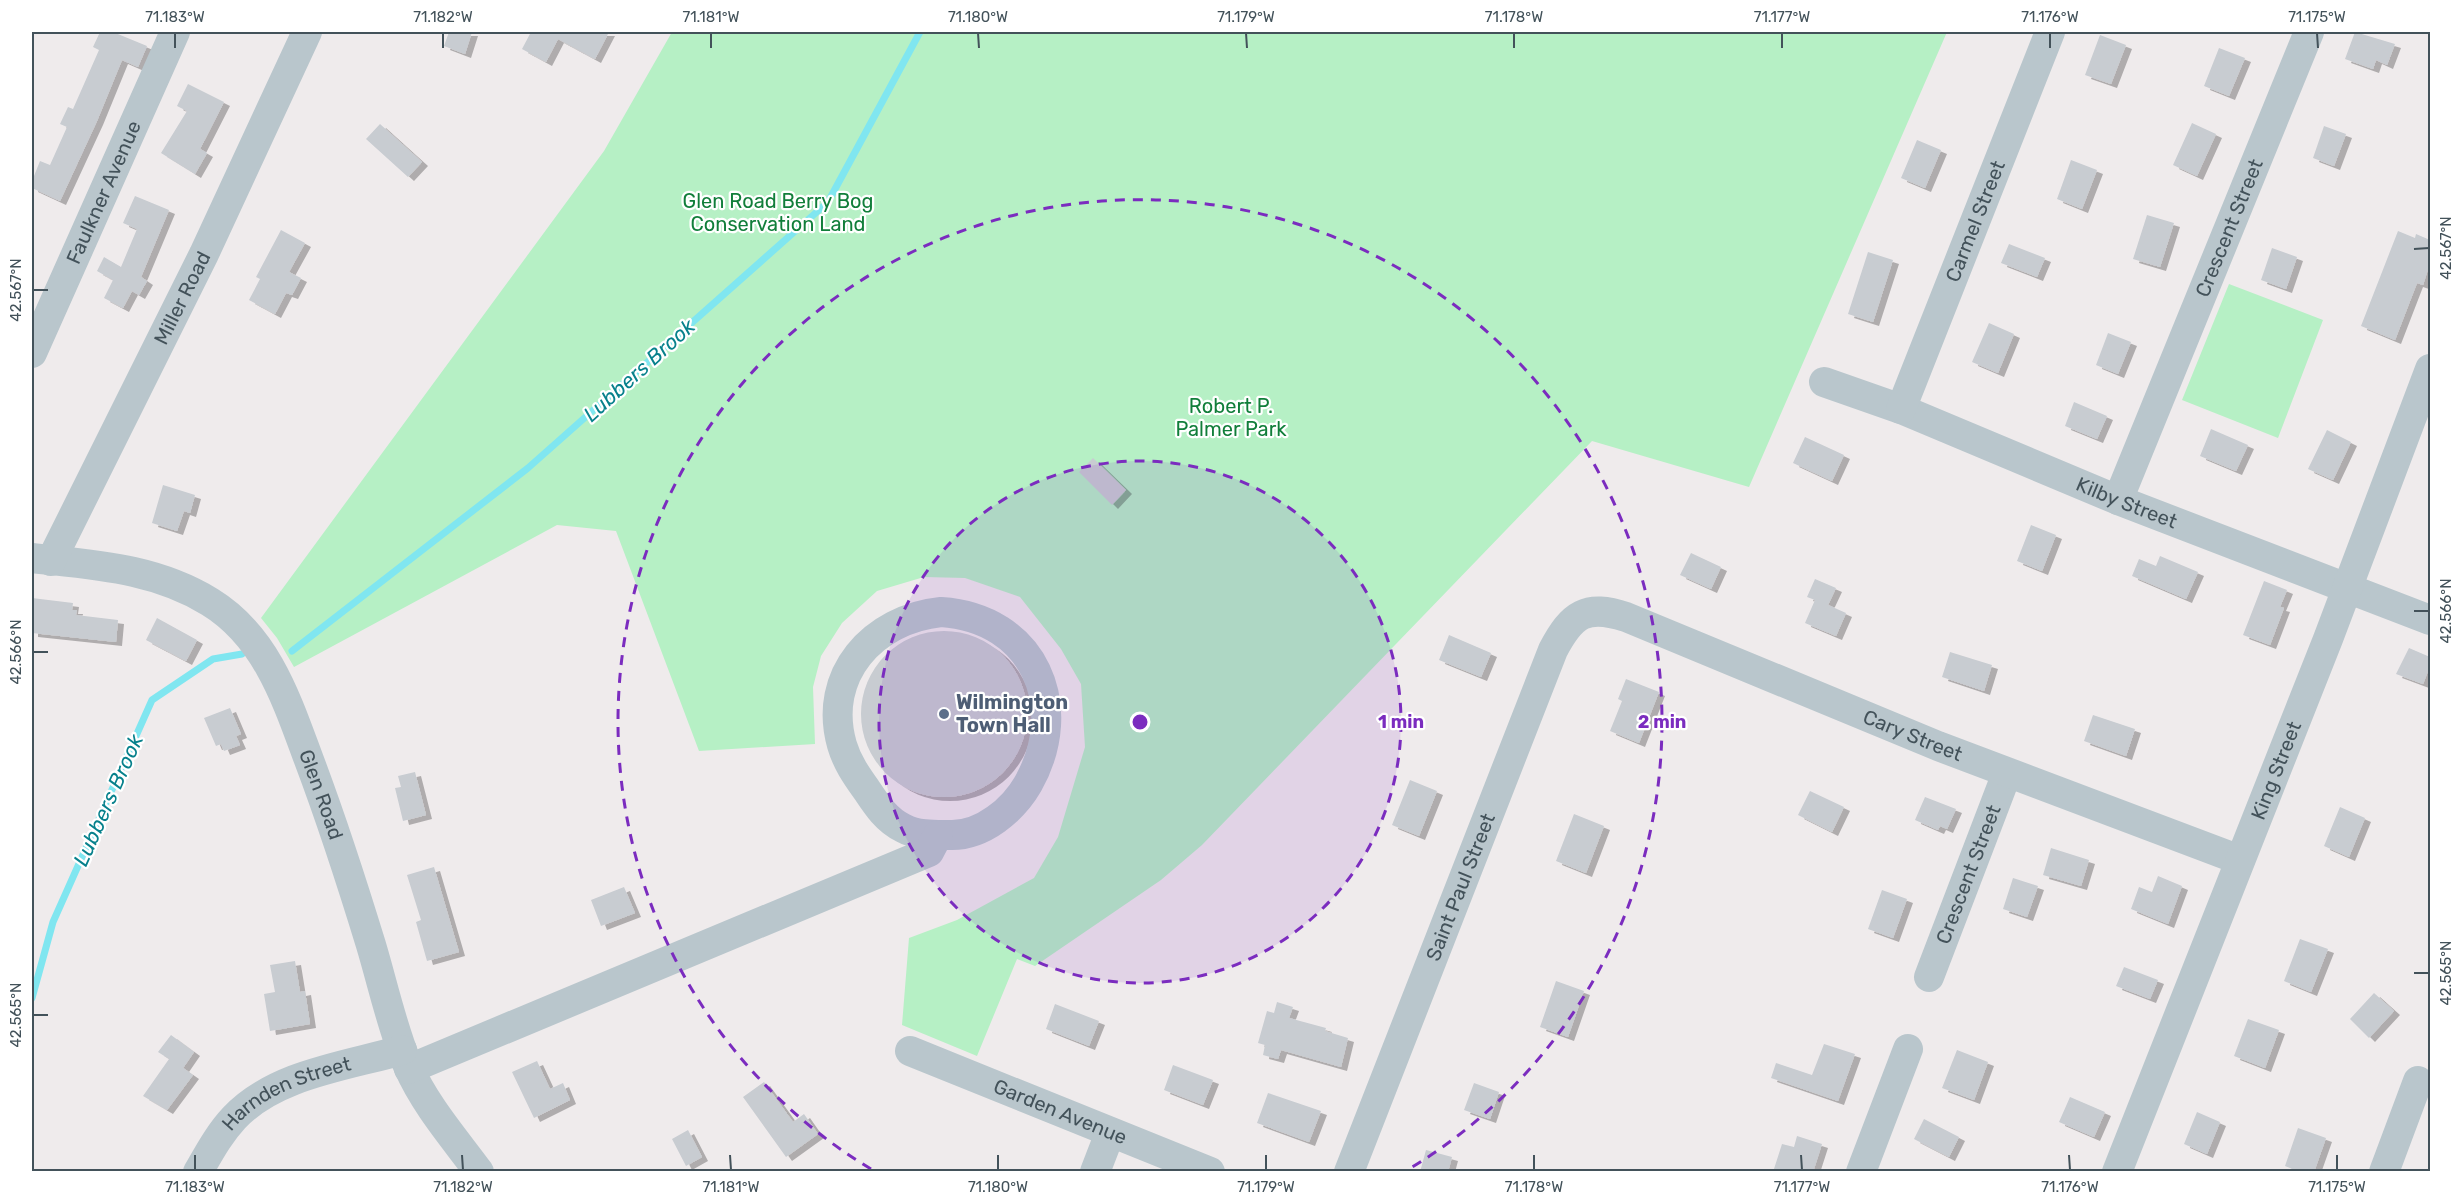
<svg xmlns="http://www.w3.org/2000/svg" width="2462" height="1203" viewBox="0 0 2462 1203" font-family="Rubik,sans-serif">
  <defs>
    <filter id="shadow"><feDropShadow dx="6" dy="4" stdDeviation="0" flood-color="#0004"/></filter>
  </defs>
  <rect width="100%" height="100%" fill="#efebec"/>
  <!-- green -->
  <path fill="#b6f0c5" d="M672,32H1947L1749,487L1592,441L1202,845L1161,880L1035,966L1017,959L977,1056L902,1025L909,938L957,920L1034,878L1058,837L1085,747L1081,684L1061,649L1020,597L965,578L924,577L877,591L842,623L821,656L813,687L815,744L699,751L616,531L557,525L294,667L277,638L261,618L604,151Z
    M2229,284L2323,320L2278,438L2182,400Z"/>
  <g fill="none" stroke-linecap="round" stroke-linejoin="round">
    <!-- stream -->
    <path stroke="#80e6f0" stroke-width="7" d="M292,651L528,468L828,202L920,32
      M32,998L53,922L152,700L213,659L242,654"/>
  </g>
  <!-- building -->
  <path fill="#c8ccd1" filter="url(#shadow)" d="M100,32H113L147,46L138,67L122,60L97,121L60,201L32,188V181L40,161L50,165L67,127L60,124L68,107L73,109L99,50L93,47Z
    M449,32H472L465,54L444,46Z
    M531,32H609L595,59L558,39L546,62L522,49Z
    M2355,32L2395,44L2387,65L2376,60L2373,69L2345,59Z
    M2100,35L2126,45L2111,84L2085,75Z
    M2219,48L2245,58L2229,96L2204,86Z
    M188,84L224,102L200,149L207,153L195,174L161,153L187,111L177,106Z
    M2192,123L2216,134L2197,176L2173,165Z
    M380,124L422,162L408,177L366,139Z
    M2324,126L2346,134L2334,166L2313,158Z
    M1917,140L1941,150L1925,188L1901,178Z
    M2071,160L2097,170L2082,209L2057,199Z
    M135,196L169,210L141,277L147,281L139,295L132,291L123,308L104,298L113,280L97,271L104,257L121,267L137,229L123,223Z
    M2147,215L2174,223L2160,267L2133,259Z
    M281,230L305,243L289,272L301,278L292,295L286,293L275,314L249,300L260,279L256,277Z
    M2398,231L2415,238L2416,234L2430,240V263L2423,285L2417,283L2395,340L2361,326Z
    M2009,244L2045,258L2037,277L2001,263Z
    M2272,248L2297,257L2286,289L2261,280Z
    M1868,252L1893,260L1873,322L1848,314Z
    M1989,323L2014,334L1998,373L1972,362Z
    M2108,333L2131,342L2118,374L2096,365Z
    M2074,402L2107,416L2097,439L2065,426Z
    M2211,429L2248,445L2236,471L2200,456Z
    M2327,430L2351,442L2333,480L2308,469Z
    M1805,437L1844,455L1832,481L1793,463Z
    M1093,458L1126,490L1112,505L1079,472Z
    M163,485L195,495L190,513L184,511L177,531L152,523Z
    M2031,525L2056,535L2042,571L2017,561Z
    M1691,553L1721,567L1711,589L1680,575Z
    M2160,556L2198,572L2186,599L2132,576L2139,559L2156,566Z
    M1815,579L1836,588L1828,605L1846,613L1836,636L1805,623L1815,600L1807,597Z
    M2264,581L2287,590L2280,607L2284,608L2270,645L2243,635Z
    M32,598L73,603L72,610H77L76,615L118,620L116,642L32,633Z
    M157,618L197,640L186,661L146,640Z
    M861 714a83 83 0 1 1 166 0a83 83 0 1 1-166 0Z
    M1449,635L1491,653L1481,677L1439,660Z
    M2409,648L2430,657V666L2423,684L2396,674Z
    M1950,652L1992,665L1984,691L1942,677Z
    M1626,679L1659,692L1639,743L1610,731L1622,701L1618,699Z
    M230,708L241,734L236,736L240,745L224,751L221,744L216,746L204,718Z
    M2093,715L2135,729L2126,756L2084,741Z
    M415,772L426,815L403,821L395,788L401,787L398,776Z
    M1410,780L1437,791L1419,836L1392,825Z
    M1810,791L1844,807L1832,832L1798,815Z
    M1925,797L1956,809L1947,829L1940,826L1938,830L1915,820Z
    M2340,807L2365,818L2349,857L2324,846Z
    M1574,814L1604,826L1586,873L1556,861Z
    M2051,848L2089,860L2081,886L2043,875Z
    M434,867L459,952L427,961L416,922L421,920L407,875Z
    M2158,876L2182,886L2168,924L2131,909L2139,887L2152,892Z
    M2013,878L2038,886L2027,917L2003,909Z
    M624,887L635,913L601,926L591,900Z
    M1882,890L1907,899L1893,938L1868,929Z
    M2300,939L2328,949L2311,992L2284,981Z
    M295,961L300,992L305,991L310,1024L270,1031L264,994L275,992L270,965Z
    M2124,967L2158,980L2150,999L2116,986Z
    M1556,981L1584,991L1568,1037L1540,1027Z
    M2374,993L2394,1011L2369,1038L2350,1019Z
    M1277,1002L1293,1007L1289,1018L1326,1028L1325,1031L1348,1038L1341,1067L1281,1050L1278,1059L1263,1055L1265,1045L1258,1043L1267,1011L1274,1013Z
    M1055,1004L1099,1021L1089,1046L1046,1029Z
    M2248,1019L2279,1030L2265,1068L2234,1056Z
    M171,1035L194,1052L183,1068L193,1075L167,1110L143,1096L169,1059L158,1052Z
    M1824,1044L1855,1054L1838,1101L1771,1078L1776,1063L1812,1075Z
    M1957,1050L1988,1062L1974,1100L1942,1088Z
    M537,1061L550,1089L563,1083L570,1100L534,1118L512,1072Z
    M1173,1065L1213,1080L1203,1105L1164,1090Z
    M764,1082L793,1122L804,1114L818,1134L786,1157L743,1097Z
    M1474,1083L1499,1092L1490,1119L1464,1110Z
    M1268,1093L1321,1111L1309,1142L1257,1123Z
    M2070,1097L2105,1112L2094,1137L2059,1122Z
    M2197,1112L2220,1122L2207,1154L2184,1144Z
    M1924,1119L1959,1137L1949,1157L1914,1139Z
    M2298,1128L2326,1138L2314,1172H2300L2285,1166Z
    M688,1130L702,1157L686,1166L672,1139Z
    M1797,1136L1822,1144L1813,1172H1773L1782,1144L1794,1147Z
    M1426,1150L1452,1157L1448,1172H1420Z"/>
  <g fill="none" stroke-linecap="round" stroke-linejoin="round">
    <!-- minor -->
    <g stroke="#b9c6cc" stroke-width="30">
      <path id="s1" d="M32,353L175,32"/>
      <path id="s2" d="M1824,382L1901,409L2118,500L2430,620"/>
      <path id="s3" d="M1901,409L2050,32"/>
      <path id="s4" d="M2118,500L2309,32"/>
      <path id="s5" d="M32,558C94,565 155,568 210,602C267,637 287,701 309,760C332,821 352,883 371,945C383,985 392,1028 408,1066C425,1105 454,1138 479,1172"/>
      <path id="s6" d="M51,561L204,254L307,32"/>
      <path d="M941,612C1034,618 1072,706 1028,784C1013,810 983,835 952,835C936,835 917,836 903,828C886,820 876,804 866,789C856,775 847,762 842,745C822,675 873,619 941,612Z"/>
      <path id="s7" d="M1929,977L2007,773"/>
      <path id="s8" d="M910,1051L1210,1172"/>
      <path d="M409,1069L929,852L938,835"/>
      <path id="s9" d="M198,1172C209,1153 219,1134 234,1118C275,1074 347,1066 402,1050"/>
      <path d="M1095,1172L1110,1133"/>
      <path id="s10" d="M1349,1172L1553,650C1572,614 1586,604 1626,617L1938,746L2240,860"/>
      <path d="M1861,1172L1908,1049"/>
      <path id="s11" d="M2117,1172L2328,639L2430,369"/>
      <path d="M2384,1172L2418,1081"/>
    </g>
  </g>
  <!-- ticks -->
  <path fill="none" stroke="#43525a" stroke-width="2" d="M175,33V48M443,33V48M711,33V48M978,33L979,48M1246,33L1247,48M1514,33V48M1782,33V48M2050,33V48M2317,33L2318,48M2414,249L2429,248M33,290H48M2414,611H2429M33,652H48M2414,973H2429M33,1015H48M195,1155V1170M462,1155L463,1170M730,1155L731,1170M998,1155V1170M1266,1155V1170M1534,1155V1170M1801,1155L1802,1170M2069,1155L2070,1170M2337,1155V1170"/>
  <!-- distance rings -->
  <circle cx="1140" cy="722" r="261" fill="#7b2cbf" fill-opacity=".12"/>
  <g fill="none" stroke="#7b2cbf" stroke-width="3" stroke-dasharray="10 8">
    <circle cx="1140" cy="722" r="261"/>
    <path d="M871 1169A522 522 0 1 1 1409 1169"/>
  </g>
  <!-- markers -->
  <circle fill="#5c6f8a" stroke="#fff" stroke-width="2" cx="944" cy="714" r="6"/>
  <g text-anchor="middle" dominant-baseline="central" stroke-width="4.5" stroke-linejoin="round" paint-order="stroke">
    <!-- street labels -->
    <g font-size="20" fill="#43525a" stroke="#fff">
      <text stroke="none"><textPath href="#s1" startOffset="176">Faulkner Avenue</textPath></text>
      <text stroke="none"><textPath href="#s3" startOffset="202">Carmel Street</textPath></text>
      <text stroke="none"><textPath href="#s4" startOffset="294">Crescent Street</textPath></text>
      <text stroke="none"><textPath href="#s6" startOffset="294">Miller Road</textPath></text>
      <text stroke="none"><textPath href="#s2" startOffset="326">Kilby Street</textPath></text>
      <text stroke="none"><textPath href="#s10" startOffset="962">Cary Street</textPath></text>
      <text stroke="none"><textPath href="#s11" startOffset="432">King Street</textPath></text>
      <text stroke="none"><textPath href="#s5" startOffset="412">Glen Road</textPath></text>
      <text stroke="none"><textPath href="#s7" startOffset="110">Crescent Street</textPath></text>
      <text stroke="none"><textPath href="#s10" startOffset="306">Saint Paul Street</textPath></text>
      <text stroke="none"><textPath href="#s9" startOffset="124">Harnden Street</textPath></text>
      <text stroke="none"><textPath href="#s8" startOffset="162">Garden Avenue</textPath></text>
    </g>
    <!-- park labels -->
    <g font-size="20" fill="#117e3a" stroke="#fff">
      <text x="778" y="201">Glen Road Berry Bog<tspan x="778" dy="23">Conservation Land</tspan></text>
      <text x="1231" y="406">Robert P.<tspan x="1231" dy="23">Palmer Park</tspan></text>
    </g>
    <!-- service labels -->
    <g font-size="20" font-weight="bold" fill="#4e5e75" stroke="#fff" text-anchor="start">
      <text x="956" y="702">Wilmington<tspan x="956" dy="23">Town Hall</tspan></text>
    </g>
    <!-- water labels -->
    <g font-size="21" font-style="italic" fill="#07818c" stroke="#fff">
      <text transform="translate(639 370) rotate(-42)">Lubbers Brook</text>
      <text transform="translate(108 800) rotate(-66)">Lubbers Brook</text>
    </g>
  </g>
  <circle cx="1140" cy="722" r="9" fill="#7b2cbf" stroke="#fff" stroke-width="3"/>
  <g font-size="18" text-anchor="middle" font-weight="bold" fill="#7b2cbf" stroke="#fff" stroke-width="4.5" stroke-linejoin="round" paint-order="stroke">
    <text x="1401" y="728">1 min</text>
    <text x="1662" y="728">2 min</text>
  </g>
  <!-- border -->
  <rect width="2462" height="1203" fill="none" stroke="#ffffff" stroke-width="66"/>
  <rect x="33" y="33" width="2396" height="1137" fill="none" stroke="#43525a" stroke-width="2"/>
  <g font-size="15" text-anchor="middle" fill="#43525a">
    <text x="175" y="22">71.183°W</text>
    <text x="443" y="22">71.182°W</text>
    <text x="711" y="22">71.181°W</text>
    <text x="978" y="22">71.180°W</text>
    <text x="1246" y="22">71.179°W</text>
    <text x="1514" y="22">71.178°W</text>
    <text x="1782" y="22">71.177°W</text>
    <text x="2050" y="22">71.176°W</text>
    <text x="2317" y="22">71.175°W</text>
    <text transform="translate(2446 248) rotate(-90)" y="5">42.567°N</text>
    <text transform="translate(16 290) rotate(-90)" y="5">42.567°N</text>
    <text transform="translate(2446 611) rotate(-90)" y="5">42.566°N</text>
    <text transform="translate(16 652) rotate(-90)" y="5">42.566°N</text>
    <text transform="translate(2446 973) rotate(-90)" y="5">42.565°N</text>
    <text transform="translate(16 1015) rotate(-90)" y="5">42.565°N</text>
    <text x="195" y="1192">71.183°W</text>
    <text x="463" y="1192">71.182°W</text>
    <text x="731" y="1192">71.181°W</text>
    <text x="998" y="1192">71.180°W</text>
    <text x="1266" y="1192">71.179°W</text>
    <text x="1534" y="1192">71.178°W</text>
    <text x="1802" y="1192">71.177°W</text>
    <text x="2070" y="1192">71.176°W</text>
    <text x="2337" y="1192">71.175°W</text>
  </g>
</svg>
